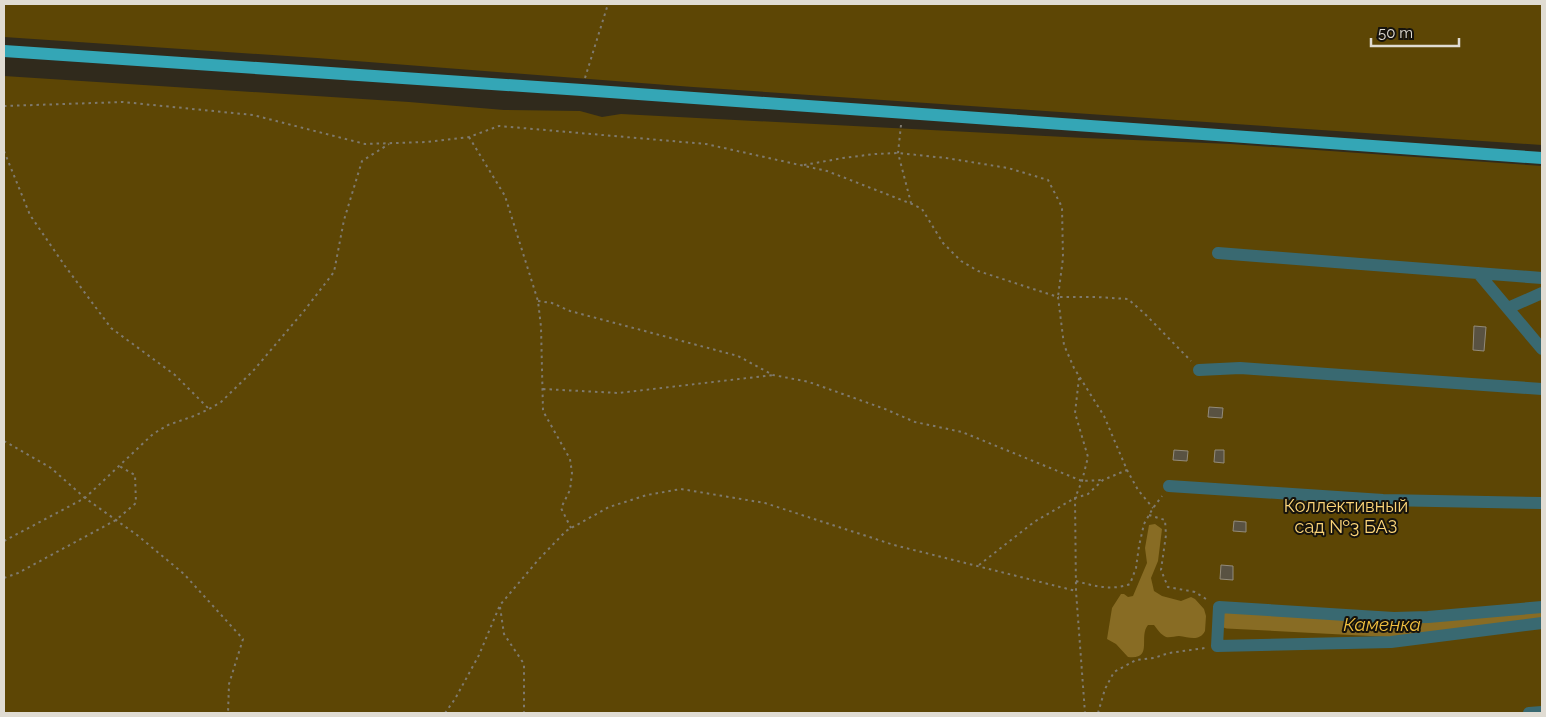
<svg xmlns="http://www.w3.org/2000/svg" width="1546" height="717" viewBox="0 0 1546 717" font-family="Raleway,sans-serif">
  <rect width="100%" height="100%" fill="#302a1c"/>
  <!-- green -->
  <path fill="#5d4605" d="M4,4H1542V145L693,87L317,58L4,37Z
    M4,76L409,102L504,110L580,111L602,117L621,114L1085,138L1231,144L1542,166V713H4Z"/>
  <!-- water -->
  <path fill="#886c24" d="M1155,524L1162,529L1158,561L1151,578L1154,591L1162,596L1181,601L1191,597L1195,599L1204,609L1206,616L1205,631C1199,642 1189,637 1179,636C1175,636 1170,638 1166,637C1161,635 1157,629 1154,625H1148C1138,637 1154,660 1128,657L1116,644L1107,639L1112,608L1121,594H1124L1128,597L1133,596L1147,563L1145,548L1149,525Z"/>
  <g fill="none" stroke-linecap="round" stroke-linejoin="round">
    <!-- river -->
    <path stroke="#886c24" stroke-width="21" d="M1227,618L1399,627L1538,614"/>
  </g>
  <!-- building -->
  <path fill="#595242" stroke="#938b7a" d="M1474,326L1486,327L1484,351L1473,350Z
    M1209,407L1223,408L1222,418L1208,417Z
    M1174,450L1188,451L1187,461L1173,460Z
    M1215,450H1224V463L1214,462Z
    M1234,521L1246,522V532L1233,531Z
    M1221,565L1233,566V580L1220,579Z"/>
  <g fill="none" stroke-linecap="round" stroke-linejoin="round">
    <!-- path -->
    <path stroke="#7f7a6e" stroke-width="2" stroke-dasharray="2.5 4" stroke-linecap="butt" d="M585,78L608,4
      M4,106L123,102L253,115L365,144L426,142L469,137L499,126L706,144L827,171L912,204L922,209L943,243L961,261L978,271L1058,297L1064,345L1074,368L1104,416L1127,470L1138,490L1153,508
      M901,125L898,153L911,203
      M469,137L505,196L538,301L541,327L543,411L570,459L572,473L570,490L561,508L571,528
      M4,151L30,215L65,266L111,328L175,375L209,409
      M804,165L843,158L875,154L898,153L946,158L1008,168L1048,180L1062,207L1063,258L1058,297H1097L1128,299L1145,314L1191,361
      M538,301L552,303L570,311L738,356L773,375L809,382L885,409L915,422L962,432L1082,481L1103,480
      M1079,378L1075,413L1088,457L1082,481L1075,498L1076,591L1085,713
      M543,389L618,393L773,375
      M4,441L51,468L85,498L137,535L184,574L243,639L229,684L228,713
      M1149,515L1165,520L1166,535L1161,570L1168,587L1195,592L1209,601
      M4,541L85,498L153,434L168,425L194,416L209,409L221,402L253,371L304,311L334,272L344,220L362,161L389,144
      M979,565L1034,522L1075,498L1088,494L1103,480L1127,470
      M4,578L18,573L116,520L136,503L135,475L119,466
      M1076,581C1094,586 1112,591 1130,584L1136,568L1139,546L1144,524L1153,508L1162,496
      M500,607L504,634L524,664V713
      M445,713L455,699L479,655L500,605L539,559L566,531L609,507L647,495L681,489L765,503L894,545L1076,591
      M1098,713L1105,689L1114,672L1136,660L1154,658L1169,653L1205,648"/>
    <!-- minor -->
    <path stroke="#396971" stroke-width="12" d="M1218,253L1542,278
      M1478,273L1542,349
      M1508,308L1542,293
      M1199,370L1240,368L1542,389
      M1169,486L1383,500L1542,503
      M1542,607L1428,617L1394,618L1219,607L1217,646L1391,642L1542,623
      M1529,713L1542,712"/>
    <!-- major -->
    <path stroke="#34a6b6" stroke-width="12" d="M4,51L582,90L1542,158"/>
  </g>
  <g text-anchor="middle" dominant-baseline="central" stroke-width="4" stroke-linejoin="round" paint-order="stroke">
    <!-- park labels -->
    <g font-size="18" fill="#fcd579" stroke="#16130d">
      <text x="1346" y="505">Коллективный<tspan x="1346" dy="21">сад №3 БАЗ</tspan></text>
    </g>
    <!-- water labels -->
    <g font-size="19" font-style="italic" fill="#f0bf3f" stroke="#16130d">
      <text x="1382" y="624">Каменка</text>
    </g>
  </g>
  <!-- border -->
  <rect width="1546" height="717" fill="none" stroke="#e0dcd3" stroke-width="10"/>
  <!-- scale -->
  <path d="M1371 38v8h88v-8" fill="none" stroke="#e0dcd3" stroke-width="2.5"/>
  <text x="1378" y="38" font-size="15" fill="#e0dcd3" stroke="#16130d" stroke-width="4" paint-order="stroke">50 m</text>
</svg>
